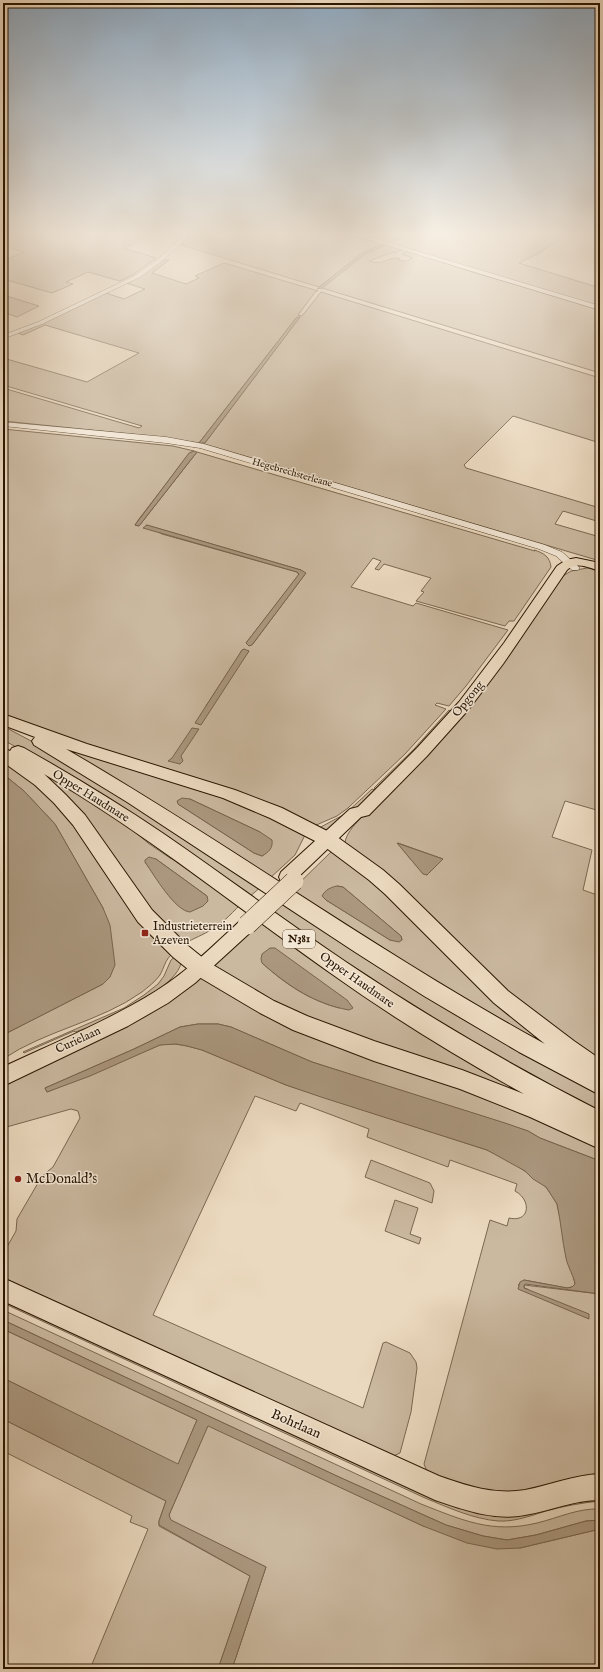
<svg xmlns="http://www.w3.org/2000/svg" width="603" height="1672" viewBox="0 0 603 1672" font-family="'IM FELL English',serif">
  <rect width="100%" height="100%" fill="#ebd9bf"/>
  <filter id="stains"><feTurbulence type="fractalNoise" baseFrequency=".005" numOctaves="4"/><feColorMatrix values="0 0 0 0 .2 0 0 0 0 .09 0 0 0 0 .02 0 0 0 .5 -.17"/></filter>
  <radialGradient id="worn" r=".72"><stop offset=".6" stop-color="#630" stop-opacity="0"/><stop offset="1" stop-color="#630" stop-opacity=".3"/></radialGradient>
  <!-- green -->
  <path fill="#cab89f" stroke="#7a6750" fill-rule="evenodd" d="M3,234H152L147,239L123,248L156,258L134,274L120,281L88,272L66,282L73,284L52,293L3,279V261L24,252L3,246Z
    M193,234H347L402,250L397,252L390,253L369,261C385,267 388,255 400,259L399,260C403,262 408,261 412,258L402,254L409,251L475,273L600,309V373L322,288L364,255L383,246L380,245L361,254L319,287L181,245Z
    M361,234H407L387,242Z
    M412,234H570L543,250V251L519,263L600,288V307L390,243Z
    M164,260H169L152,273L186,284L199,278L195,276L224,263L318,291H316L298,315L302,316L321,292L600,378V443L513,416L464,465L466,468L600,508V522L563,511L555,524L600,537V561L204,444L300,317L296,318L199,443L150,436L3,421V388L139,428L142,426L3,385V358L87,382L139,353L45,325L23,335L18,333L106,293L124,299L145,289L126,283Z
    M3,295L39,306L17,317L3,312Z
    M3,429L173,446L194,451L190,453L139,519L135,525L139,526L197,452L535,551L534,550C544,553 550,557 551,567L514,621H509L505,626L416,601L424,592L421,591L431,578L384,564L379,570L375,569L381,561L373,558L351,587L413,606L416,603L508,630L466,686L449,706L437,703L435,705L446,709L405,754L348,808L337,816L314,826L31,727L3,713V679L6,676L3,677ZM146,525L301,570L305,574L252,645L246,643L299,575L297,572L162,534ZM242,650L249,651L206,706L239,656Z
    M587,568L600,570V811L565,801L552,837L592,850L583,890L600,896V1067L534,1020L345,844C345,830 367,813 376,803L563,576L571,571ZM398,843L443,859L427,875C420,872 403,850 398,843Z
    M449,710L452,713L377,790L374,788L414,749Z
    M3,726L33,742L262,886L248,898L22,750L3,740Z
    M41,734L228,795L307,831L295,855L269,879ZM190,799L260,832L266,853L262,856L254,853L178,804Z
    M3,749L122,821L148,843L170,858L186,865L240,905C230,915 221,925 209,931C199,937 191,939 181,946L115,868ZM156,859L207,896L206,903L196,909L170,897L145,862Z
    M3,757L58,800L145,929L155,940L172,954C165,960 164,968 160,975C155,982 148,987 142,992C100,1022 46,1030 3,1059V1035L103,984V908L55,824L24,791L3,774Z
    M372,789L375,790L366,798L368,800C353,813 338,834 317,829L345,814Z
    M333,850L343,853L499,999L558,1056L290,892ZM337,886L343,887L349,892L401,936L402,940H390L326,900Z
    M282,899L600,1091V1117L439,1026L268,912Z
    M260,920L600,1130L268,1004L210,963ZM262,963L339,1008C309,1000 285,984 262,963Z
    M176,956L181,963C178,982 128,1012 110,1019C98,1024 86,1028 75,1032L74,1031L24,1053L23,1052L124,1008L144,995L158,984L164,976L171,960Z
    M198,978H203L600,1141V1161L540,1138L528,1131L312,1062L231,1027L218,1024H198L180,1027L134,1049L45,1088L47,1092L160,1045C174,1042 188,1046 202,1050L286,1085L487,1150L514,1163L546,1187L553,1197L557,1204L575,1284L572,1287L567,1288L524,1280L518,1285L529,1290L524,1288V1285L600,1294V1480L537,1489L488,1494L428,1474L424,1464L490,1220L507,1226L509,1218C530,1223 532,1200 515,1191L517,1184L450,1160L448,1167L367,1137L369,1129L300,1103L296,1111L255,1096L153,1315L363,1408L383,1343L386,1342L410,1353L416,1362L417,1368L411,1412L400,1453L391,1457L3,1280V1254L16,1231L17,1219L42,1176L53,1167L80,1118L78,1111L71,1109L3,1128V1082Z
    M371,1160L430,1183L434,1191L432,1203L365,1177Z
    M395,1200L418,1208L410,1234L421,1238L419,1244L385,1231Z
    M3,1297L428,1493L600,1495V1501C581,1503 564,1506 546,1511C530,1516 514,1522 498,1521C473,1519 447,1507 425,1498L3,1303Z
    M3,1310L421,1504C462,1520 492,1534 537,1523C558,1518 578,1508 600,1509V1520L586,1521L536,1535L507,1540L483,1536L446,1525L339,1477L3,1320Z
    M3,1329L197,1420L178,1465L3,1378Z
    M3,1419L166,1501L159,1521V1526L250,1576L218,1669H90L148,1529L130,1522L132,1516L3,1451Z
    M208,1425L423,1526L520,1548L600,1529V1628L597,1662L600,1664V1669H232L266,1567L170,1520L169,1515Z"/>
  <!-- water -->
  <path fill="#aa977e" stroke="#77634c" d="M380,245L384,246L364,255L322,288L317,289L361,254Z
    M297,317H300L205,443H199Z
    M194,451L197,452L139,526L135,525L189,453Z
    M147,525L301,570L306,573L252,645L249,646L246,643L299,574L297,572L143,528Z
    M244,649L249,651L201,725L195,723L242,650Z
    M192,728L199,729L181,756L183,761L180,764L168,761L172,758Z
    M3,774L24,791L55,824L103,908L110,925L115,965L110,977L103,984L3,1035V901L8,892L3,860Z
    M182,798L190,799L260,832L272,840C273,848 269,852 262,856L254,853L178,804L177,801Z
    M397,843L443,859L427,875L423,874Z
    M149,857L156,859L207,896L208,901L203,906L190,912C175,911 154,875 145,862V860Z
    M337,886L343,887L349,892L401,936L402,940L399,942L390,940L326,900L322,896C325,890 331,887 337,886Z
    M270,948H275L347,1000L353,1008L349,1010C315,1004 288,986 262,963L261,959L262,954Z
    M198,1024H218L231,1027L312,1062L505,1123L528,1131L540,1138L600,1161V1294L525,1284L524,1286V1288L589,1314V1319L518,1289L520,1282L524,1280L567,1288L572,1287L575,1284C575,1279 567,1265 566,1258C562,1240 561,1222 557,1204L546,1187L533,1179L525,1171L487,1150L321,1097L286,1085L202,1050L187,1046L176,1044L160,1045L90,1076L47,1092L45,1088L134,1049L180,1027Z
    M3,1320L339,1477L446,1525L483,1536L507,1540L536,1535L586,1521L600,1520V1529L520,1548L497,1549L467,1543L423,1526L208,1426L169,1515L171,1520L266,1567L232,1669H218L250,1576L159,1525V1521L166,1501L3,1419V1378L178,1464L197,1420L3,1329Z"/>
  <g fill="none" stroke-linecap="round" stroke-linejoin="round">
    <!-- minor casing -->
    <g stroke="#5b4730" stroke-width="1">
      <path id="minor" d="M185,234H192L162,261L140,277L42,324L3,339V335L38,322L136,275L158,259Z
        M350,234H360L600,306V310Z
        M3,422L166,437L204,444L545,545L562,552L580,568L578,570H572L556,556L539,549L200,448L166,443L3,426Z"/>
    </g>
    <!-- major casing -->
    <g stroke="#2b1600" stroke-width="2">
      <path id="major" d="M576,558L600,563V571C589,568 577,561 567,570L503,664L469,709L427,756L369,815L361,817L293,882L287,883L281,882L279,877L281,872L350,809L358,807L417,748L459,702L504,643L557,566L566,560Z
        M247,918L253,920L256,925L253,930L195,983L168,1003L128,1026L3,1086V1067C54,1043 108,1021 156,991C188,971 214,945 241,920Z
        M3,1278L439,1476C467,1486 495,1495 525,1490C551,1485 574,1475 600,1474V1500C574,1500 550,1511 525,1515C494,1521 464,1510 435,1500L3,1301Z"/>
    </g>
    <!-- highway casing -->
    <g stroke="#2b1600" stroke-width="2">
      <path id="highway" d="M3,714L87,744L235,790L282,808L333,834L383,870L399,884L508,991L574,1041L600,1059V1095L519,1052L424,996L355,952L127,802L34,745L32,741L35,737L3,725ZM66,749L223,798L270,818L321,844L369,880L385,894L494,1003L545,1044C380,954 228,843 66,749Z
        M18,746L24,748C72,775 118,803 164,834C225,876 285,921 346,962C428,1017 512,1066 600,1111V1149L530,1117L460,1089L374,1061L293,1030L260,1013L194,974L173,957L138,922L73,825L54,803L35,785L3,762V748L10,751L12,748ZM44,774C144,832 235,906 329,972C392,1017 457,1057 524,1094L462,1070L374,1041L307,1016L274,1001L208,962L187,945L152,910L85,815L66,795Z"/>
    </g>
    <!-- minor -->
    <use href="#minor" fill="#f2e6d5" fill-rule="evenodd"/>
    <!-- major -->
    <use href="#major" fill="#ebd9bf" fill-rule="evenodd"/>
    <!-- highway -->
    <use href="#highway" fill="#ebd9bf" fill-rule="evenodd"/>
    <!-- major-bridge casing -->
    <g stroke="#2b1600" stroke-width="20" stroke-linecap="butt">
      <path id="major-bridge" d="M247,925L294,881"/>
    </g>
    <!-- major-bridge -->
    <use href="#major-bridge" stroke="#ebd9bf" stroke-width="19"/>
  </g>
  <!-- sky -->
  <linearGradient id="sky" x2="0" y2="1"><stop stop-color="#8fa8be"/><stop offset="0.5" stop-color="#f6eee2"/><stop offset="1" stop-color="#f6eee2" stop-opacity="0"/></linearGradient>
  <rect width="603" height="468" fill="url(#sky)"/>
  <!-- markers -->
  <g fill="#8f2418" stroke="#f2e6d5" stroke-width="1.5">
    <rect x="141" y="929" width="8" height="8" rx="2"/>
    <circle cx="18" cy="1179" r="4"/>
  </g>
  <g text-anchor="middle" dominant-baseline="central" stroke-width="3" stroke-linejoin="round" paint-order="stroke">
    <!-- far-street labels -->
    <g font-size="10" fill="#2b1600" stroke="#f2e6d5">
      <text transform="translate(292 473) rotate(16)">Hegebrechsterleane</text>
    </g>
    <!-- shield labels -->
    <rect fill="#f2e6d5" stroke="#675440" stroke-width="1" x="283" y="930" width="32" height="18" rx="3"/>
    <g font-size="11" font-weight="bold" fill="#2b1600">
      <text x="299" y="939">N381</text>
    </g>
    <!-- street labels -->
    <g font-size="12" fill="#2b1600" stroke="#f2e6d5">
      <text transform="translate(468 699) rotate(-51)">Opgong</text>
      <text transform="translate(91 796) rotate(32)">Opper Haudmare</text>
      <text transform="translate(357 980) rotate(35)">Opper Haudmare</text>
      <text transform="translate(78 1040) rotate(-25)">Curielaan</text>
    </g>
    <!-- poi labels -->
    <g font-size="12" fill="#2b1600" stroke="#f2e6d5" text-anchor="start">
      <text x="153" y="926">Industrieterrein<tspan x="153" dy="14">Azeven</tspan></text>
    </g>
    <!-- near-poi labels -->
    <g font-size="14" fill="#2b1600" stroke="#f2e6d5" text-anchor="start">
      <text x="26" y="1179">McDonald's</text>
    </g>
    <!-- near-street labels -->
    <g font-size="14" fill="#2b1600" stroke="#f2e6d5">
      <text transform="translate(296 1424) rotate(24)">Bohrlaan</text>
    </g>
  </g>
  <!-- margin -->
  <rect width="603" height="1672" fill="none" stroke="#ebd9bf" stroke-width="16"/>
  <rect x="4" y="4" width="595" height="1664" fill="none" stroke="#2b1600" stroke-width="2"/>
  <rect x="8" y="8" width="587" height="1656" fill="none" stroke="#2b1600"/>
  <rect width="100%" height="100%" filter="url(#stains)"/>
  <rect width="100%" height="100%" fill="url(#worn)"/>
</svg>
